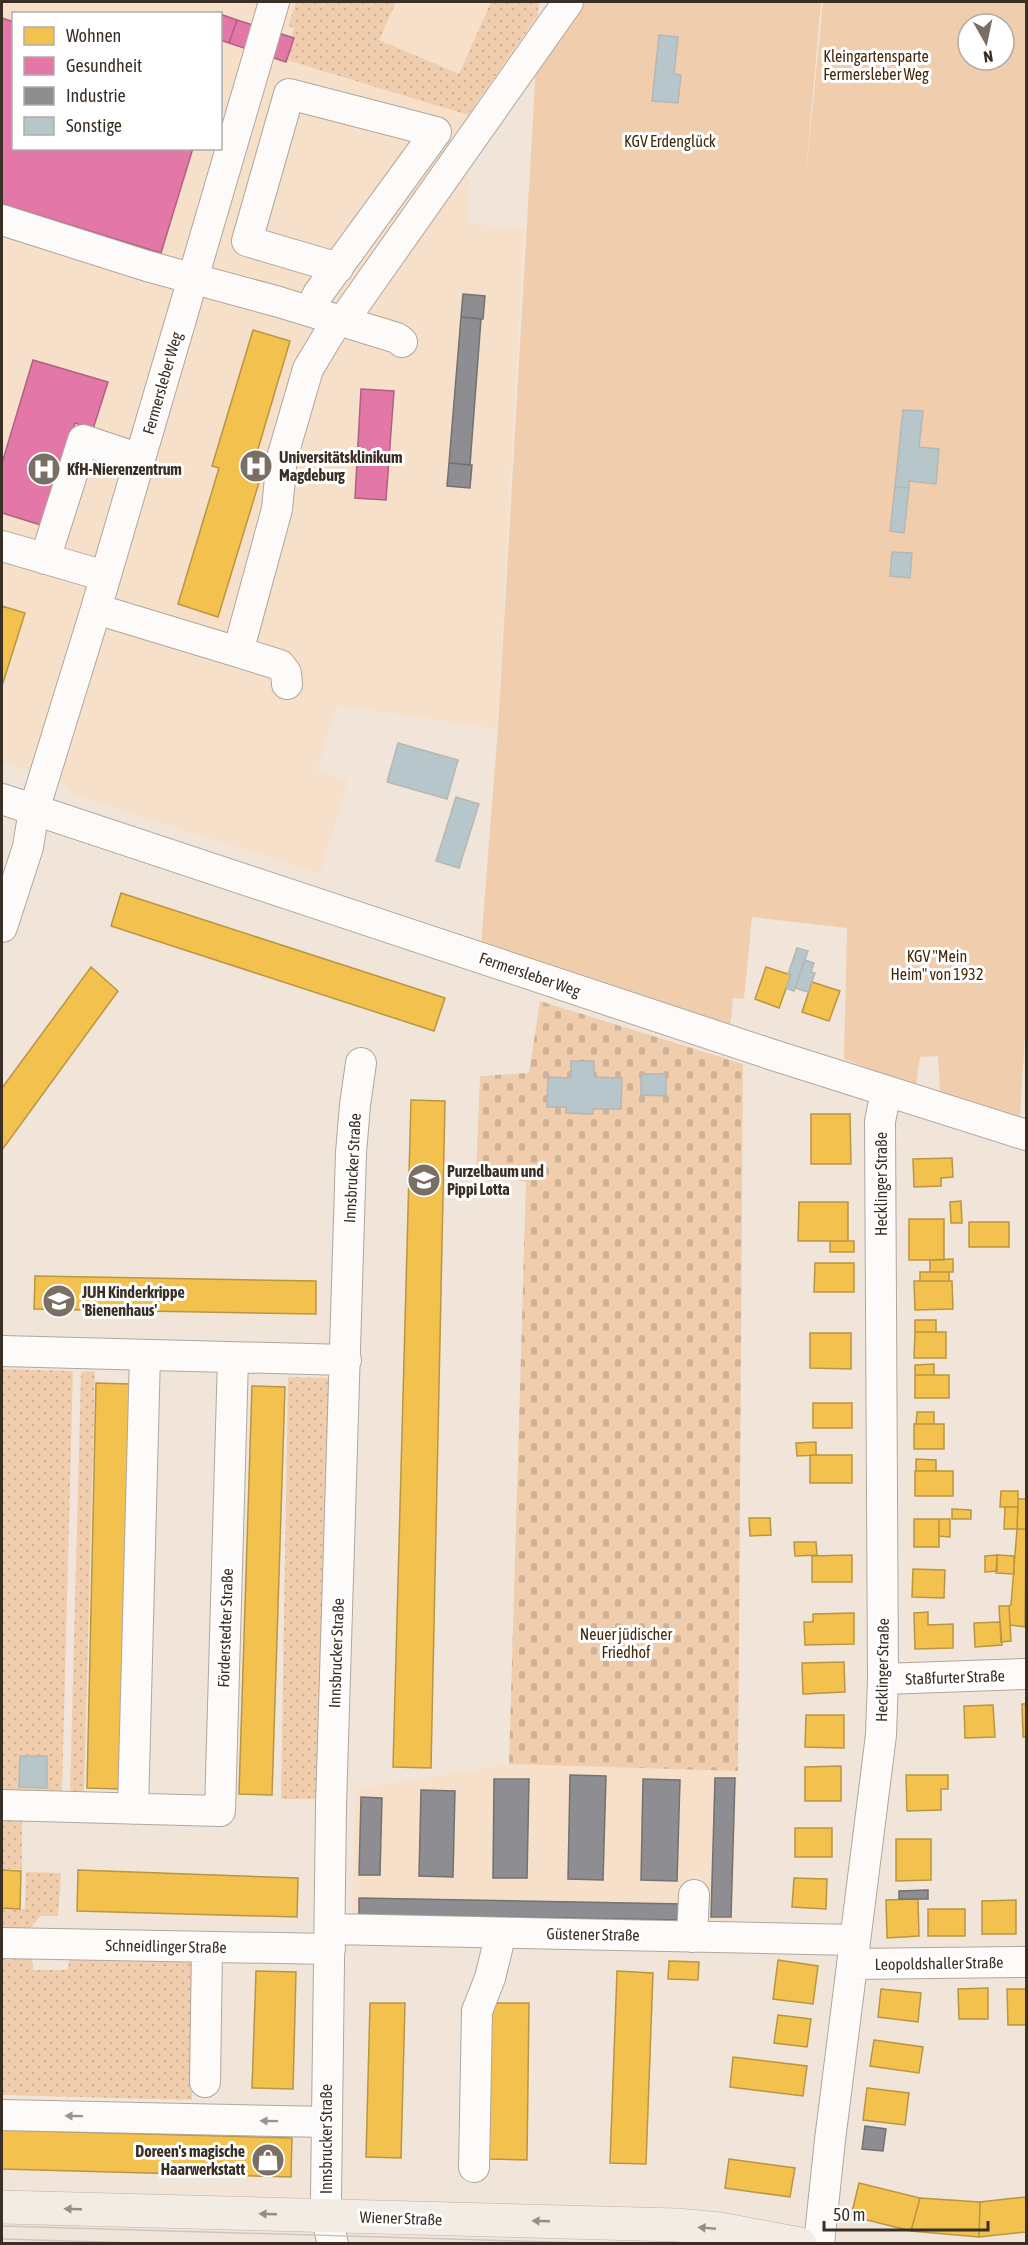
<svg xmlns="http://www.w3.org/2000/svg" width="1028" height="2245" viewBox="0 0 1028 2245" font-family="'Asap Condensed',sans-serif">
  <defs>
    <pattern id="grass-dots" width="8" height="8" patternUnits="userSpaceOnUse" patternTransform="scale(1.5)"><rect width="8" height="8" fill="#f0cead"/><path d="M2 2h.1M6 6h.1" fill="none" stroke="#cfb195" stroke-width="1.8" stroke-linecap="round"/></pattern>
    <pattern id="cemetery-stones" width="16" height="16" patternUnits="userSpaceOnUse" patternTransform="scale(1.5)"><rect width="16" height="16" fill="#f0cead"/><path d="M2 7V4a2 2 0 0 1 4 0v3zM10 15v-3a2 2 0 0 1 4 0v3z" fill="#cfb195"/></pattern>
  </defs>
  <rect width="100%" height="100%" fill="#f1e5da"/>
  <!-- built -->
  <path fill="#f7e0c9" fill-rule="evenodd" d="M2,2H540L539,16L469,115L468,224L524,227L497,729L337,705L317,771L348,780L320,874L75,795L56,778L2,762ZM14,14H220V148H14Z
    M509,1764L738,1771L732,1923L352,1919L356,1789Z"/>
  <!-- grass -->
  <path fill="url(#grass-dots)" d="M296,2H396L379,40L459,74L491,2H539L538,15L468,115L287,60L294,38L291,37L294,28L288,26Z
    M2,1369L73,1371L62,1792L2,1791Z
    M95,1371L84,1793H70L81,1372Z
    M288,1377L333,1378L326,1799H281Z
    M2,1820H22V1869H2Z
    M26,1872L61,1873L58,1916H40L31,1928H2V1909H25Z
    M2,1953L32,1955L33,1970H68L69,1957L195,1959L192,2100L2,2095Z"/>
  <!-- cemetery -->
  <path fill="url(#cemetery-stones)" d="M540,1001L743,1064L738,1771L509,1764L526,1182L476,1174L480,1076L529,1073Z"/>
  <!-- garden -->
  <path fill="#f0cead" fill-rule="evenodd" d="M580,2H821L804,194L823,2H1026V1020L1020,1117L940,1092L938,1056L920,1057L916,1087L844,1059L847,928L752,917L744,999L733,998L730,1029L481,945L498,728L536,66ZM968,24H1004V60H968Z"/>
  <!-- homes -->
  <path fill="#f2c14e" stroke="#ba9542" stroke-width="1.5" d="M253,330L290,341L250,476L260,479L218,617L178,604L219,468L212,466Z
    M2,606L25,613L2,686Z
    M121,893L445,998L434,1031L111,926Z
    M91,967L118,991L2,1150V1088Z
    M766,967L791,975L779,1008L755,999Z
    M812,982L840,991L829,1021L802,1012Z
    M411,1100L445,1101L431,1768L393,1767Z
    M811,1114H850L851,1164H811Z
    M952,1158L953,1177L941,1178V1186L914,1187L913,1159Z
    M961,1201L962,1223H951L950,1202Z
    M799,1202H848V1241H798Z
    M909,1219H944V1260H909Z
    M969,1222H1009V1247H969Z
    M830,1241H854V1252H830Z
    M953,1259V1272H930V1260Z
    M815,1263H854V1292H814Z
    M920,1272H949V1281H920Z
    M35,1276L316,1281V1314L34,1309Z
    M914,1281H952L953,1309L915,1310Z
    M915,1320H936V1332H915Z
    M915,1332H946V1358H914Z
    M810,1333H851V1369L810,1368Z
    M934,1364V1375H915V1365Z
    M915,1375H949V1398H915Z
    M96,1383L130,1384L121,1789L87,1788Z
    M252,1386L285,1387L272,1795L239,1794Z
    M813,1403H852V1428H813Z
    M917,1412H934V1424H916Z
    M914,1424H944V1449H914Z
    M816,1442V1455L797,1456L796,1443Z
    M810,1455H852V1483H810Z
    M916,1459L936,1460V1471H916Z
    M915,1471H953V1496H915Z
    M1001,1491H1018V1507H1000Z
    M1018,1499H1026V1529H1017Z
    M1005,1507H1018L1017,1529H1004Z
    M952,1509L971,1510V1519H952Z
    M749,1518H770L771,1535L750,1536Z
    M914,1519H939V1547H914Z
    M939,1519H950V1537L939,1536Z
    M1017,1529H1026L1025,1627L1010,1625L1009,1606L1011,1605Z
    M794,1542H816L817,1555L795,1556Z
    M852,1555V1582H812V1556Z
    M997,1555V1571L985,1572V1556Z
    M997,1555L1014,1556V1574L996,1573Z
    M913,1569L945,1570L944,1598L912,1597Z
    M999,1606H1009L1011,1641L1001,1642Z
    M928,1612V1625L953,1624V1648L915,1649L914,1613Z
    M854,1613V1644L805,1645L804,1622H813V1614Z
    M1000,1622L1002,1645L975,1647L974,1623Z
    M844,1662L845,1692L803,1694L802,1663Z
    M1022,1704H1026V1737H1023Z
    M993,1705L995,1737L965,1738L964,1706Z
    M806,1715H844V1748L805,1747Z
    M841,1766V1801H805V1767Z
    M906,1775H948V1789H941V1810L907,1811Z
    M795,1828H832V1857H795Z
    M896,1839H931V1880L896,1881Z
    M2,1870L21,1871L20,1909L2,1908Z
    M78,1870L298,1878L297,1917L77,1911Z
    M794,1878L827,1879L826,1909L792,1907Z
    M918,1899L919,1936L887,1938L886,1900Z
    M1016,1900V1934H982V1901Z
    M928,1909H965V1936H928Z
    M778,1960L818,1966L813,2004L773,1999Z
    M669,1961L699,1962L698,1980L668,1979Z
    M256,1971L296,1972L293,2089L252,2088Z
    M617,1971L653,1973L646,2164L610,2163Z
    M988,1988V2019H959L958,1989Z
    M881,1989L921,1993L918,2022L878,2017Z
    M1007,1989H1026V2025H1008Z
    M370,2003H405L401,2158L366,2157Z
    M489,2003H529L527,2160L487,2159Z
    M778,2015L811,2019L807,2047L774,2043Z
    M874,2040L923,2047L919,2073L870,2066Z
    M733,2057L807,2066L803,2096L730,2087Z
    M867,2088L909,2093L905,2125L863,2120Z
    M2,2130L292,2138L291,2177L2,2169Z
    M729,2159L795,2168L790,2197L725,2188Z
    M859,2183L920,2198L911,2231L851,2216Z
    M1026,2197V2232L979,2237L980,2202Z
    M920,2198L980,2202L979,2237L911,2231Z"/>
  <!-- health -->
  <path fill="#e377a8" stroke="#b06181" stroke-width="1.5" d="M220,14L237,20L229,43L220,40Z
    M2,18L14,22V148H193L161,253L2,204Z
    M237,20L294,38L286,62L229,43Z
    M33,360L108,382L93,429L75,423L44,526L2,513V463Z
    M361,389L394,391L386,500L355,498Z"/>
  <!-- industry -->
  <path fill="#8d8d92" stroke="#747171" stroke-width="1.5" d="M463,294L485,296L483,319L461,317Z
    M461,317L481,319L470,465L449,463Z
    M449,463L472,465L470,488L447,486Z
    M570,1775L606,1776L603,1880L568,1879Z
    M715,1778H735L731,1917H711Z
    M494,1779H529L527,1878H493Z
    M643,1779L680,1780L677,1881L641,1880Z
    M421,1790L455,1791L453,1877L419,1876Z
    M361,1797L382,1798L380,1875H359Z
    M928,1890V1899H899V1891Z
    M359,1898L683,1904V1920L359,1915Z
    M865,2126L886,2129L883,2151L862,2149Z"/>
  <!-- building -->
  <path fill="#b6c6ca" stroke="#b6b7b5" stroke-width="1.5" d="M659,35L678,37L674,74L681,75L678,103L652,101Z
    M903,410L923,411L919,447L939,449L936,484L909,481V488L895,487Z
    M895,487L909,488L904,533L890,531Z
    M892,552L912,553L910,578L890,576Z
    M398,743L458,760L447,799L387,782Z
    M456,797L479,804L459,868L436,861Z
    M797,948L808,951L794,991L786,988L791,975L788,974Z
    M805,960L814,963L811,972L815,973L808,992L795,988Z
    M571,1061H594V1077L622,1078L621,1109H593V1114L566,1113V1107H547L548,1077L571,1078Z
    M641,1074H666V1096L641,1095Z
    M20,1756H47V1788L19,1787Z"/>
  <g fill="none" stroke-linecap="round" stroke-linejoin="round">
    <!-- minor casing -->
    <g stroke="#b1a69d" stroke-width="32">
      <path id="minor" d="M2,220L147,266L279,302L397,338L402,342
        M310,311L318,294L436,132L289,94L247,241L338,268
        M343,321L568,2
        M2,546L105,576
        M45,559L83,440L140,459
        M96,609L238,652L277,509L282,458L308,369L338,319
        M238,652L280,665L286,673L287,684
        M2,799L770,1054L1026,1135
        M2,927L28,847L34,810L96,609L274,2
        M2,1351L346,1360
        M883,1679L1026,1674
        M2,1805L220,1811L233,1358
        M133,1809L145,1355
        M331,1929L855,1940
        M692,1937L694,1895
        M2,1943L330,1949
        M852,1964L1026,1962
        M205,2082L207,1948
        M2,2115L327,2122
        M474,2167L477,2011L490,1978L501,1933
        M333,2244L326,2216V2198L331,1806L351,1153L355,1105L361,1063
        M819,2244L830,2140L881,1735L883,1679L880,1121L886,1092"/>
    </g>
    <!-- major casing -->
    <g stroke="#c0b0a1" stroke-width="34">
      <path id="major" d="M2,2207L677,2225L720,2229L800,2244"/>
    </g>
    <!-- minor -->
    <use href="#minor" stroke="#fdfbf9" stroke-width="30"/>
    <!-- major -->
    <use href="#major" stroke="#f3ece4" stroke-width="33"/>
    <!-- tram -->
    <path stroke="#c9c6c3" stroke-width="1.5" d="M2,2226L620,2244
      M2,2239L169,2244"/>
  </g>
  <!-- one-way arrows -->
  <defs><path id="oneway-solid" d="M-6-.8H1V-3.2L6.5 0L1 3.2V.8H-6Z" transform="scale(1.5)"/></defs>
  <g fill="#9b958f">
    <use href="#oneway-solid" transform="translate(74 2116) rotate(-179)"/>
    <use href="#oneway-solid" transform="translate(269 2121) rotate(-179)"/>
  </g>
  <g fill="#968e84">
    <use href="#oneway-solid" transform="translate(73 2209) rotate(-178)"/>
    <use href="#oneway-solid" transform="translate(268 2214) rotate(-178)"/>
    <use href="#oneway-solid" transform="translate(541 2221) rotate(-178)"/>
    <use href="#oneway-solid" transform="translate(707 2228) rotate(-175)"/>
  </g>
  <!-- icons -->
  <defs>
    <g id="hospital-disc" transform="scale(1.725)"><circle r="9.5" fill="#796f64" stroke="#fff"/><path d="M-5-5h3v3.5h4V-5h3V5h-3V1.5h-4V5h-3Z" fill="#fff"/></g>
    <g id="school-disc" transform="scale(1.725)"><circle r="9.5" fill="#796f64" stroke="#fff"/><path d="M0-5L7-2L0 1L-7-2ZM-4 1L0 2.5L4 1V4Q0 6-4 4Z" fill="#fff"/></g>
    <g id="shop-disc" transform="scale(1.725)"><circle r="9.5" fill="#796f64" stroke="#fff"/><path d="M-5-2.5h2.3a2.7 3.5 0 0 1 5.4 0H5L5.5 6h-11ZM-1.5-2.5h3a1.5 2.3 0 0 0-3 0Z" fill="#fff"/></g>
  </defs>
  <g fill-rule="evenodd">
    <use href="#hospital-disc" x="256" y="466"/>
    <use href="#hospital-disc" x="44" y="469"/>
    <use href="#school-disc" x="424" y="1180"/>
    <use href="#school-disc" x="59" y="1301"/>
    <use href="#shop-disc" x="268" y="2160"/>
  </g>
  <g text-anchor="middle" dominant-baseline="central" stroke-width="6" stroke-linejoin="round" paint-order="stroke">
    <!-- park labels -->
    <g font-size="16" fill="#442809" stroke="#fff">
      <text x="876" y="56">Kleingartensparte<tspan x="876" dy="18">Fermersleber Weg</tspan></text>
      <text x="670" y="141">KGV Erdenglück</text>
      <text x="937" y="956">KGV "Mein<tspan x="937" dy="18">Heim" von 1932</tspan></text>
      <text x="626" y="1634">Neuer jüdischer<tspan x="626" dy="18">Friedhof</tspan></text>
    </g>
    <!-- street labels -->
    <g font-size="16" fill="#392f25" stroke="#fff">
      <text transform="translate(162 383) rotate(-74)">Fermersleber Weg</text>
      <text transform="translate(530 974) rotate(19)">Fermersleber Weg</text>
      <text transform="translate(352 1168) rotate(-87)">Innsbrucker Straße</text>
      <text transform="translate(881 1184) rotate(-90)">Hecklinger Straße</text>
      <text transform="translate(225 1628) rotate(-88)">Förderstedter Straße</text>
      <text transform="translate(336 1653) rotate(-88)">Innsbrucker Straße</text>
      <text transform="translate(882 1670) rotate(-89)">Hecklinger Straße</text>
      <text transform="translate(955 1677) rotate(-2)">Staßfurter Straße</text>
      <text transform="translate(593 1934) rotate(1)">Güstener Straße</text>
      <text transform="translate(166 1946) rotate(1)">Schneidlinger Straße</text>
      <text transform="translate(939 1963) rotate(-1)">Leopoldshaller Straße</text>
      <text transform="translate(326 2139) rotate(-90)">Innsbrucker Straße</text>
      <text transform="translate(401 2218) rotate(2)">Wiener Straße</text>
    </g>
    <!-- poi labels -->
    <g font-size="16" font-weight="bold" fill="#392f25" stroke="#fff" text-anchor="start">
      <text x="279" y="457">Universitätsklinikum<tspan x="279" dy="18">Magdeburg</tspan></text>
      <text x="67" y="469">KfH-Nierenzentrum</text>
      <text x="447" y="1171">Purzelbaum und<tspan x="447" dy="18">Pippi Lotta</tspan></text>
      <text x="82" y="1292">JUH Kinderkrippe<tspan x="82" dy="18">'Bienenhaus'</tspan></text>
      <text x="245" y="2151" text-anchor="end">Doreen's magische<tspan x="245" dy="18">Haarwerkstatt</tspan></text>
    </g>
  </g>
  <!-- border -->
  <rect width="1028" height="2245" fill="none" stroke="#392f25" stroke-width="6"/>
  <!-- legend -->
  <rect x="12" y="12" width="210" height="138" fill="#ffffff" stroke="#b0aca8" stroke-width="1.5"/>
  <rect x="24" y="27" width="30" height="18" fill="#f2c14e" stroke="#b0aca8" stroke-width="1.5"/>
  <text x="66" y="42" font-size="18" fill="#392f25">Wohnen</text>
  <rect x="24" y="57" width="30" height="18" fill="#e377a8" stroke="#b0aca8" stroke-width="1.5"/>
  <text x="66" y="72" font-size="18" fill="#392f25">Gesundheit</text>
  <rect x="24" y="87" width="30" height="18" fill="#8d8d92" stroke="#b0aca8" stroke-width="1.5"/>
  <text x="66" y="102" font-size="18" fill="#392f25">Industrie</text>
  <rect x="24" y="117" width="30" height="18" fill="#b6c6ca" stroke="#b0aca8" stroke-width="1.5"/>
  <text x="66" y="132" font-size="18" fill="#392f25">Sonstige</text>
  <!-- north arrow -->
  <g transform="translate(986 42) rotate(171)"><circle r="28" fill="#ffffff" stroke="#b0aca8" stroke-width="1.5"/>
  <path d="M0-4.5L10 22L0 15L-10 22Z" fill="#796f64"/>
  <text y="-9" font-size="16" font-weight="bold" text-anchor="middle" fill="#392f25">N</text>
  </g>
  <!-- scale -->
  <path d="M824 2221v9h164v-9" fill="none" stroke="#392f25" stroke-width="3"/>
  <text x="833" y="2221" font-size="18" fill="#392f25" stroke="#ffffff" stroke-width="4.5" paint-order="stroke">50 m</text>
</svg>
